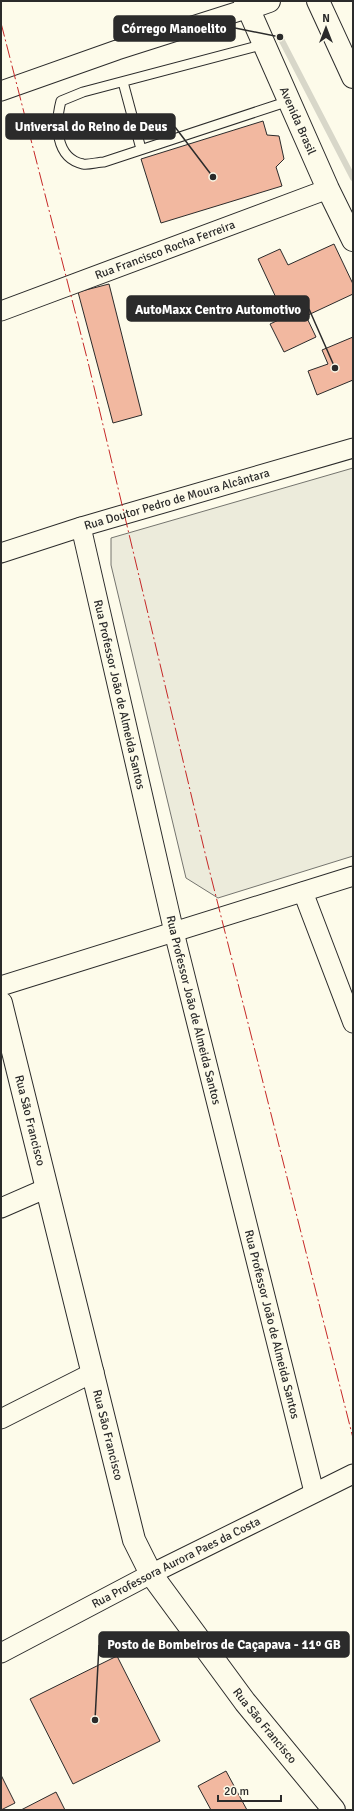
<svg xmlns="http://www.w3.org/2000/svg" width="354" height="1811" viewBox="0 0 354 1811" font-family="Signika,sans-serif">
  <rect width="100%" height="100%" fill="#fdfbea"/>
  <!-- green -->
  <path fill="#ecebdb" stroke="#74746e" d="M353,468V856L218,898L186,878L111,565V538Z"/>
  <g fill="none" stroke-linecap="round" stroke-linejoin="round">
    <!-- stream -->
    <path stroke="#d8d7c9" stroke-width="6" d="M280,37L353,178"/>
  </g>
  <!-- building -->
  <path fill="#f2b8a0" stroke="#2b2b2b" d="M263,121L267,135L279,136L284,159L276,167L282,186L161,223L141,159Z
    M334,244L353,284V294L306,316L316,337L284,352L270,324L285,317L258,259L280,249L288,265Z
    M109,284L142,415L113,423L78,292Z
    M353,337V380L317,395L308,371L328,364L322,350Z
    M117,1656L160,1741L73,1784L30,1699Z
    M226,1771L247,1810H211L198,1786Z
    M1,1775L15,1803L1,1810Z
    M56,1792L65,1810H21Z"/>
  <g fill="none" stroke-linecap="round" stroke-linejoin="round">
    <!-- lane casing -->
    <g stroke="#2b2b2b" stroke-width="11">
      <path id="lane" d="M265,44L83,92L61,101C55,124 55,158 83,164C89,165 98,162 104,162L289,101
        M123,82L141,149"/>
    </g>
    <!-- street casing -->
    <g stroke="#2b2b2b" stroke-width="21">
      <g id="street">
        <path d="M1,91L117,50L249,8"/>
        <path id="s1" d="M1,311L328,189"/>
        <path id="s2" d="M81,527L174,932L314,1492"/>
        <path id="s3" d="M1,553L81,527L353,448"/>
        <path d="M303,892L353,1023"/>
        <path d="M1,986L353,876"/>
        <path d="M1,1208L47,1188"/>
        <path d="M1,1419L94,1372"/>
        <path id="s4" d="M1,1653L151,1574L353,1474"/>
      </g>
    </g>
    <!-- secondary casing -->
    <g stroke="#2b2b2b" stroke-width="24">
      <g id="secondary">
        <path id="s5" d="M245,1L328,189L353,240"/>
        <path d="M318,1L353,77"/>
        <path d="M249,8L269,1"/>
        <path id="s6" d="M1,1003L134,1540L151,1574L245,1702L334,1810"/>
      </g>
    </g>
    <!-- lane -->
    <use href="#lane" stroke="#fdfbea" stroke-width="9"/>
    <!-- street -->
    <use href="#street" stroke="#fdfbea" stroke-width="19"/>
    <!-- secondary -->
    <use href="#secondary" stroke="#fdfbea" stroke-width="22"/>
    <!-- power -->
    <path stroke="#c62828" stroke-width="1" stroke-dasharray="14 3 2 3" stroke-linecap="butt" d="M1,23L88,362L206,857L353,1438"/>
  </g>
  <g text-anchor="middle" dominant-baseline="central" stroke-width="3" stroke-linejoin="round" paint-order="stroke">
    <!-- street labels -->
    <g font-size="12" fill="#2b2b2b" stroke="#fdfbea">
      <text stroke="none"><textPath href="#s5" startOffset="131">Avenida Brasil</textPath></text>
      <text stroke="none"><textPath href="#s1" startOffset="175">Rua Francisco Rocha Ferreira</textPath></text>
      <text stroke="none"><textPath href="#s3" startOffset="184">Rua Doutor Pedro de Moura Alcântara</textPath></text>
      <text stroke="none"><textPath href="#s2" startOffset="172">Rua Professor João de Almeida Santos</textPath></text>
      <text stroke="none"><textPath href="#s2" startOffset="496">Rua Professor João de Almeida Santos</textPath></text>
      <text stroke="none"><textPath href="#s6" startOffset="121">Rua São Francisco</textPath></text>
      <text stroke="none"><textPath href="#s2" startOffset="820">Rua Professor João de Almeida Santos</textPath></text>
      <text stroke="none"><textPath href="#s6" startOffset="445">Rua São Francisco</textPath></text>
      <text stroke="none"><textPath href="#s4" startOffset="197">Rua Professora Aurora Paes da Costa</textPath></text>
      <text stroke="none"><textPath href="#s6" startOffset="781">Rua São Francisco</textPath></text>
    </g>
  </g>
  <!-- callouts -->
  <path fill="none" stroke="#2b2b2b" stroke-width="1.5" d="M280 37L235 28M213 177L175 127M335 368L309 309M95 1720L99 1645"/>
  <g fill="#2b2b2b" stroke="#fdfbea" stroke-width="1.5">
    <circle cx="280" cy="37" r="4"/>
    <circle cx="213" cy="177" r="4"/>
    <circle cx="335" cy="368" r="4"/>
    <circle cx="95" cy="1720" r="4"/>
  </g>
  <g fill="#2b2b2b" stroke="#2b2b2b" stroke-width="1.5">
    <rect x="114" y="16" width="121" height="25" rx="4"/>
    <rect x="6" y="114" width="169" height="25" rx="4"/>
    <rect x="127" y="296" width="182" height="25" rx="4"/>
    <rect x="99" y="1632" width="250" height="25" rx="4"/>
  </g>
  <g font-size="13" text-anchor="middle" font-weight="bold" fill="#fff">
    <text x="174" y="33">Córrego Manoelito</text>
    <text x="91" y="131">Universal do Reino de Deus</text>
    <text x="218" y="314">AutoMaxx Centro Automotivo</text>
    <text x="224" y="1649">Posto de Bombeiros de Caçapava - 11º GB</text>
  </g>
  <!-- border -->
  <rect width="354" height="1811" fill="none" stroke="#2b2b2b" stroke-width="4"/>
  <!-- north arrow -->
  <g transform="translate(326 28)" stroke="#fdfbea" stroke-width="3" paint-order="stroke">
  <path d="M0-3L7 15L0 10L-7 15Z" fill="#2b2b2b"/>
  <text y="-6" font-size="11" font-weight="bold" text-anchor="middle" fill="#2b2b2b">N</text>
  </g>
  <!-- scale -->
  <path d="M218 1795v6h63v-6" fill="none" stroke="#2b2b2b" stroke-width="2"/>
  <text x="224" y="1795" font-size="12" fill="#2b2b2b" stroke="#fdfbea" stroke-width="3" paint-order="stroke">20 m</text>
</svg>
